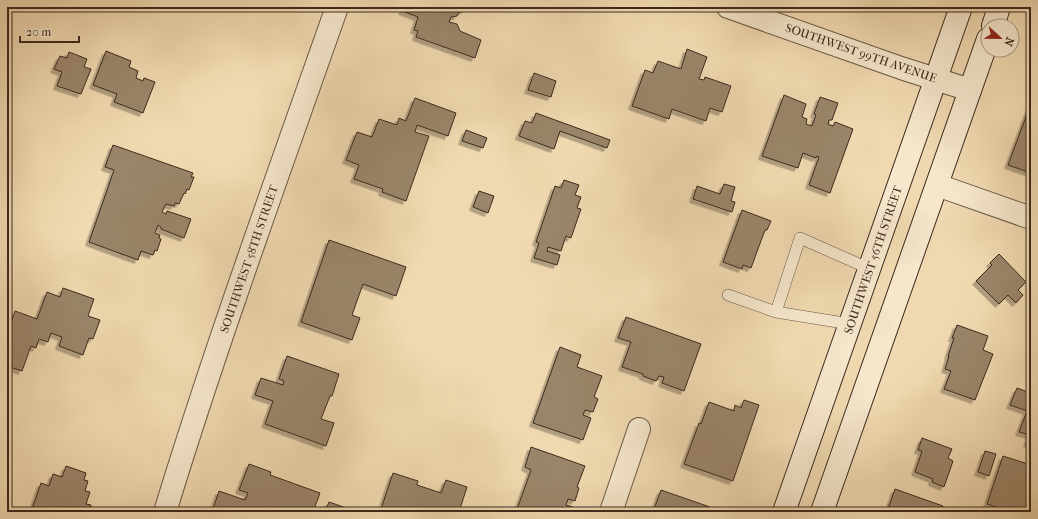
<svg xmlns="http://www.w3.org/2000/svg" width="1038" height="519" viewBox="0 0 1038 519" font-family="'IM FELL French Canon',serif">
  <defs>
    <filter id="shadow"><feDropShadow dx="-3.5" dy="3.5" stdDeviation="0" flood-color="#0004"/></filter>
  </defs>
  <rect width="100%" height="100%" fill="#f0d9b0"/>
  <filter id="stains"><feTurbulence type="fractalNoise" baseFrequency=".005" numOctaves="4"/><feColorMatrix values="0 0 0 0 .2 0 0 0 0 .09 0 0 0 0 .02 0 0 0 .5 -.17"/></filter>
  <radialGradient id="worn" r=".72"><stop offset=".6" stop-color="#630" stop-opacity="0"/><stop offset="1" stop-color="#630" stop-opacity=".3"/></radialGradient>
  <!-- building -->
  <path fill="#9a856a" stroke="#3c2a1f" filter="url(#shadow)" d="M404,7H468L463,11L460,10L457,16L451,17L449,22L457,24L460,31L481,40L475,58L416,37L418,31L414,30L418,17L402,11Z
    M687,49L707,57L699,79L704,80L705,77L731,86L722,112L710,108L706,121L672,109L669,119L632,106L645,70L653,73L658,61L681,69Z
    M106,51L131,61L129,67L138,71L136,78L143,81L144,78L155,82L143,113L114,102L117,94L93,85Z
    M69,52L87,59L84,67L91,69L81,94L57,86L62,72L54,69L60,56L67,58Z
    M534,73L556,81L551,97L528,90Z
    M784,95L806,104L802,117L807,119L806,124L812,126L816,115L814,114L820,97L838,103L832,120H829L828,124L833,126L835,122L853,129L830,193L809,185L819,157L817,156L816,158L803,153L798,168L762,156Z
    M415,98L456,113L448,136L417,125L415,132L429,136L406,201L382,192L383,189L354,179L359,165L346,160L357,132L372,137L379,119L397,125L399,118L406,121Z
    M1031,103V173L1008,165Z
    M536,113L610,140L607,148L560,131L554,149L519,136L525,121L532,123Z
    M466,130L487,138L483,148L462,141Z
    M113,145L193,173L191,177H194L189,190L187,189L185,194L184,193L179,204L175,203L174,206L166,204L162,212L166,214L167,211L191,219L184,238L161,229V227L158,225L155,233L160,235L159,238L161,239L157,251L155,250L153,255L141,251L138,260L89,242L114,170L105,167Z
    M564,180L579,185L575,195L581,197L577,208L581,209L571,238L566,236L561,251L548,247L547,251L560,255L557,265L534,258L539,243L536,242L555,186L561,188Z
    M724,184L735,187L731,201L735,202L732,212L693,199L697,186L720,194Z
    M479,191L494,196L488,213L473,207Z
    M742,210L771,221L767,230H765L751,268L743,265L742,269L723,262Z
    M329,240L406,267L396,296L363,284L352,315L360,318L352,340L301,322Z
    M999,254L1026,282L1018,290L1023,295L1016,303L1008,295L999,304L976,281L992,265L990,263Z
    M63,288L94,299L88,316L100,320L93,339L89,338L83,355L59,346L62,337L51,333L48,342L39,339L36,348L31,346L22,371L7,366V335L15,311L37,319L47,292L60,297Z
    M626,317L701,344L684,391L662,383L664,377L659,376L656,381L643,376V374L622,367L631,342L618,338Z
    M957,325L988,336L983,350L993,354L975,400L944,389L951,371L945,369L949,356H948L954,338H952Z
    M560,347L581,355L577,367L602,376L594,397L598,399L593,412L585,410L583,415L591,418L583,440L533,423Z
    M287,356L339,374L332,396H330L321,419L334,423L326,446L265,424L273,401L255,395L261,378L283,385L284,381L279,379Z
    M1017,388L1031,393V445L1027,443L1030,435L1019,432L1027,411L1010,405Z
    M744,400L759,405L733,481L684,464L699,423L701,424L709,402L734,411L735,405L741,408Z
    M922,438L952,449L948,458L953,461L944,487L932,482L933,479L915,472L922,451L918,450Z
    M531,447L585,466L577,487L579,488L575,501L568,499L566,505L573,507L571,512H516L531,470L525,467Z
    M985,451L996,454L989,476L978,472Z
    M1003,456L1031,465V512H1010L987,504Z
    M249,464L271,472L270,475L320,493L313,512H222L213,509L219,491L245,500L248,493L239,490Z
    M66,466L86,473L84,480L88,481L85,491L90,492L86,504L91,505L89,512H31L41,483L49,486L53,474L62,477Z
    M393,473L418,481L417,485L441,493L446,480L467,487L459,512H380Z
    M895,489L943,506L941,512H887Z
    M661,490L710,507L708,512H653Z
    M329,502L349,509L348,512H325Z"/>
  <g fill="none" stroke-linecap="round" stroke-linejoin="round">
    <!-- lane casing -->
    <g stroke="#695643" stroke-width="12">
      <path id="lane" d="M728,295L776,312L850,324
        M776,312L800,238L870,269"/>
    </g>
    <!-- street casing -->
    <g stroke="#695643" stroke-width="24">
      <path id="street" d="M728,7L901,68L970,90
        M937,185L1031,218
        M165,512C217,342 278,175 337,7
        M611,512L639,429"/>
    </g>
    <!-- secondary casing -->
    <g stroke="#3c2a1f" stroke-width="24">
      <path id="secondary" d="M993,26L999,7
        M784,512L961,7
        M822,512L988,39"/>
    </g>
    <!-- lane -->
    <use href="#lane" stroke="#f5e6cc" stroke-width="11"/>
    <!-- street -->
    <use href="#street" stroke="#f5e6cc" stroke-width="22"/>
    <!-- secondary -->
    <use href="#secondary" stroke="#f5e6cc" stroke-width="22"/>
  </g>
  <g text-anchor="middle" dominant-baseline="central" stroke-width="3" stroke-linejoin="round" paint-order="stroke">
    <!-- street labels -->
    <g font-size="12" fill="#3c2a1f" stroke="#f5e6cc">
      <text transform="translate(861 53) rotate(19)">SOUTHWEST 99TH AVENUE</text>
      <text transform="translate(249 259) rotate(-71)">SOUTHWEST 58TH STREET</text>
      <text transform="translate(873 260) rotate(-71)">SOUTHWEST 56TH STREET</text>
    </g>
  </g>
  <!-- margin -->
  <rect width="1038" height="519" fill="none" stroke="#f0d9b0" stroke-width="24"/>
  <rect x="8" y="8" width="1022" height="503" fill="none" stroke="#3c2a1f" stroke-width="2"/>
  <rect x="12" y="12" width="1014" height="495" fill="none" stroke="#3c2a1f"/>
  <!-- north arrow -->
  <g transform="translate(1000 38) rotate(112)"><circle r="19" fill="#f5e6cc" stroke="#ab9b87"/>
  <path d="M0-3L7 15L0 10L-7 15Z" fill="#8f2418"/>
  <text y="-6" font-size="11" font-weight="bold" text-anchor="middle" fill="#3c2a1f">N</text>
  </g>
  <!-- scale -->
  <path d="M20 36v6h59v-6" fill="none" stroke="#3c2a1f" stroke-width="2"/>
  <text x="26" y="36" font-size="12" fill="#3c2a1f" stroke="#f5e6cc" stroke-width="3" paint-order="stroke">20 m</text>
  <rect width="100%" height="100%" filter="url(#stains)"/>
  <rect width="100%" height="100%" fill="url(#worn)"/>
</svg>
